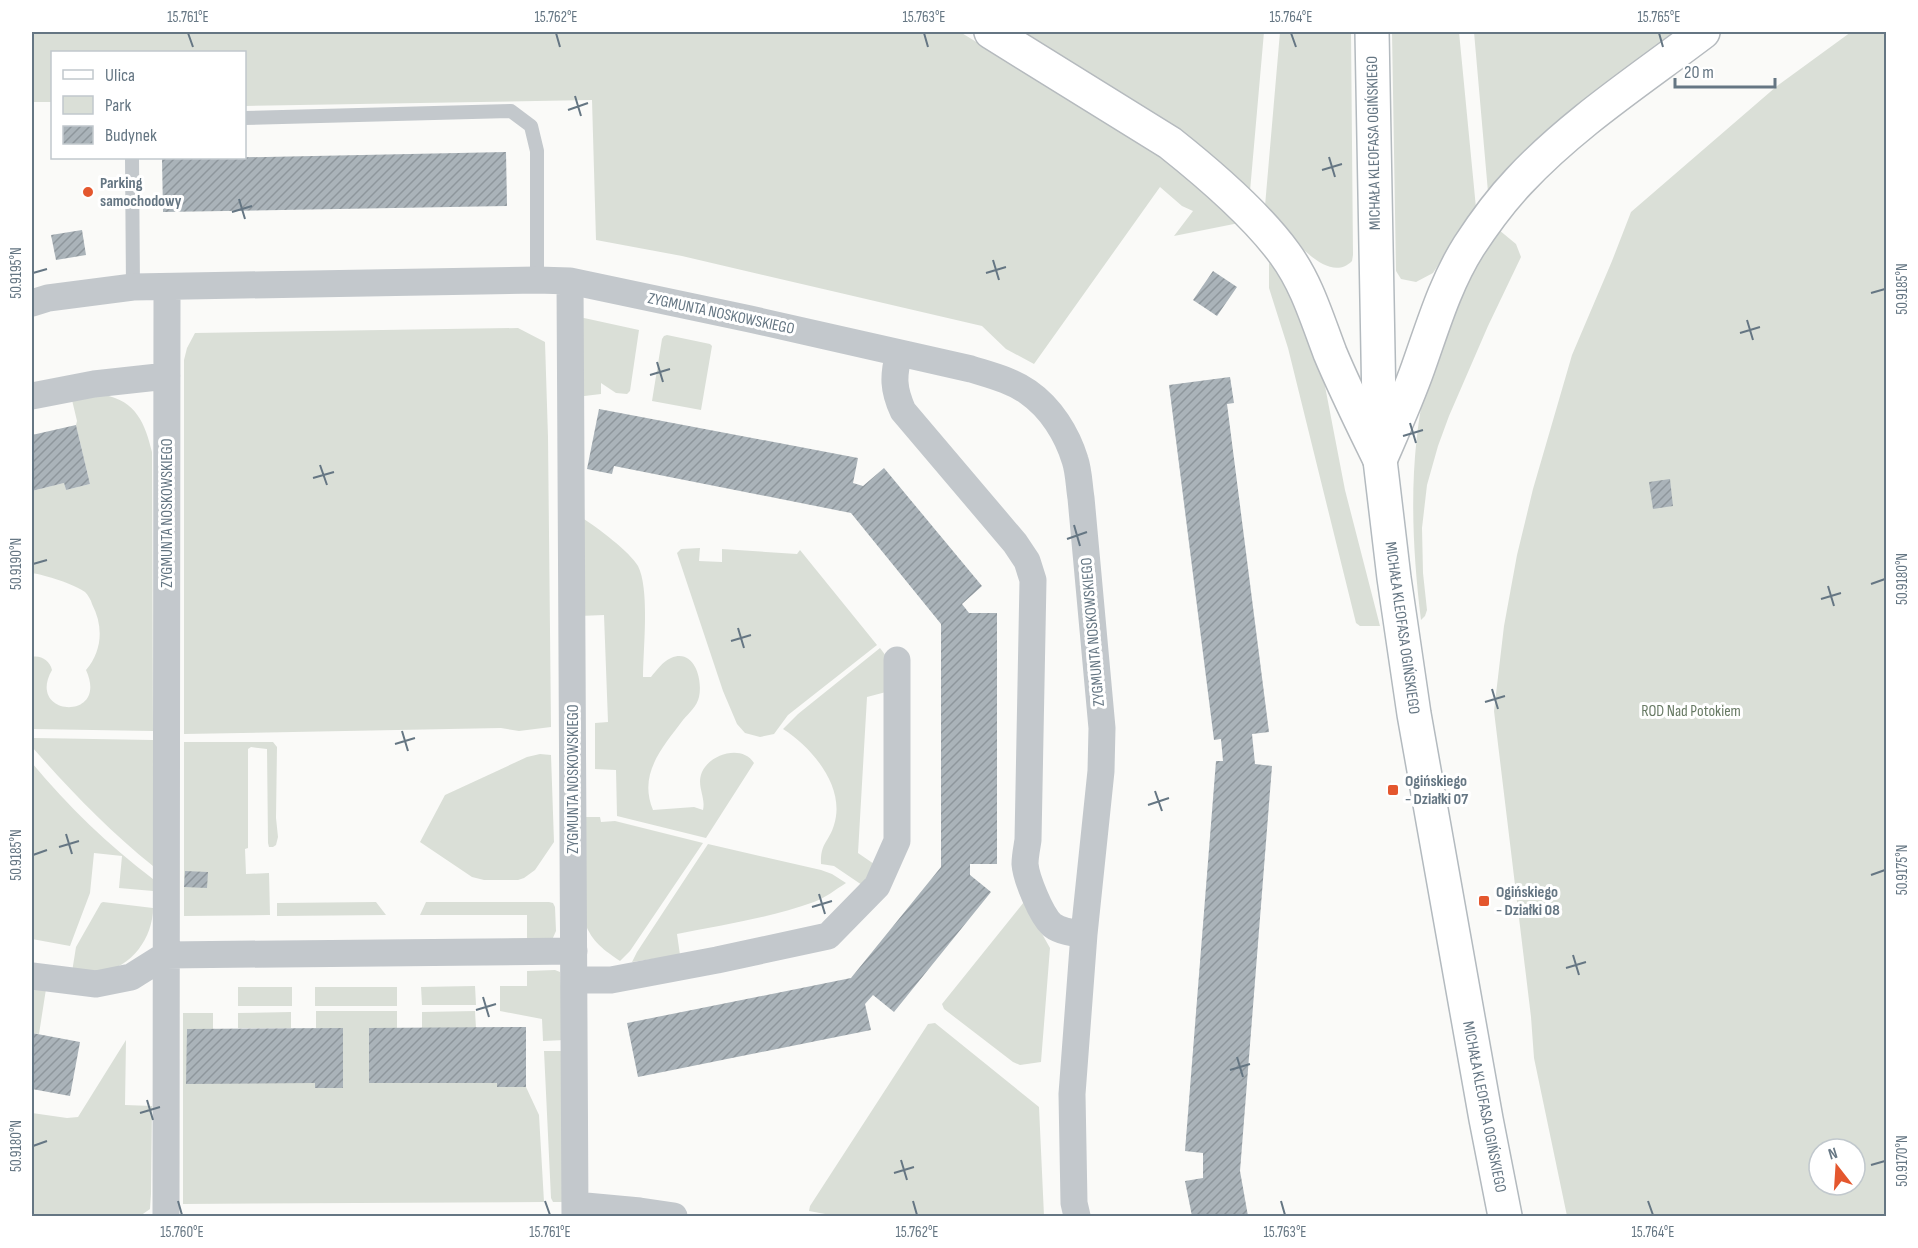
<svg xmlns="http://www.w3.org/2000/svg" width="1918" height="1248" viewBox="0 0 1918 1248" font-family="'Sofia Sans Condensed',sans-serif">
  <defs>
    <pattern id="building-hatch" width="6" height="6" patternUnits="userSpaceOnUse" patternTransform="scale(1.5)"><rect width="6" height="6" fill="#aab3b9"/><path d="M-1 1l2-2M0 6l6-6M5 7l2-2" fill="none" stroke="#8e969c"/></pattern>
  </defs>
  <rect width="100%" height="100%" fill="#fafaf8"/>
  <!-- green -->
  <path fill="#dadfd7" fill-rule="evenodd" d="M32,32H960L1138,140L1185,175L1239,223L1174,236L1193,211L1182,206L1160,187L1034,364L1006,349L982,326L682,256L596,240L592,100L245,106L244,52H52V102H32Z
    M1022,32H1264L1250,191L1205,150L1178,129Z
    M1280,32H1351L1353,255L1352,261C1325,289 1281,223 1265,206Z
    M1392,32H1459L1476,208L1433,273L1416,282L1401,279L1396,271Z
    M1474,32H1677L1488,192Z
    M1851,32H1886V1216H1567L1534,1058L1531,1017L1494,711L1504,626L1517,555L1533,489L1572,355L1612,261L1631,212L1777,86ZM1819,1149H1855V1185H1819Z
    M1499,230L1516,244L1521,257L1488,326L1449,416L1438,446L1427,485L1422,528L1423,573L1427,610L1425,616L1421,620C1411,538 1408,455 1428,374C1441,324 1470,273 1499,230Z
    M1271,261L1297,299L1319,355L1345,490L1380,626H1360L1356,623L1288,348L1269,288V264Z
    M584,318L639,330L630,391L627,394L616,393L601,383V394L576,397L580,319Z
    M518,328L545,342L548,437L551,727L519,731L501,728L184,734V360L187,348L195,333Z
    M667,335L710,344L712,346L701,410L652,401L662,339L664,336Z
    M104,395C136,401 145,423 152,452L153,731L32,729V657C41,655 50,661 52,670C25,717 110,722 86,670C102,651 104,627 92,604C91,600 88,595 85,592C74,584 45,575 32,573V491L64,483L66,490L90,484L76,425L77,421L72,400Z
    M582,518C597,527 630,552 638,566C650,590 643,649 643,677H651C656,671 663,661 671,658C694,648 703,679 699,697C697,706 689,713 683,720C662,748 638,774 653,810L694,807L703,810C706,797 696,786 702,772C710,754 742,744 754,763L706,838L617,816L616,770L595,769V723L608,722L604,615L579,616Z
    M700,548L699,561L722,562V549L797,554L800,550L877,645L788,715L774,734L760,737L745,733L737,724L723,691L677,553L681,549Z
    M880,648L886,656V692L867,697L858,853L874,864L862,885L834,866L821,864C820,843 829,842 834,825C846,788 813,748 783,729L798,714Z
    M34,738L153,740V866C108,830 70,790 32,747V739Z
    M184,742H273L277,747L276,818L278,837L276,845L273,847H269L268,843L267,749L251,747L248,749V848L245,849L246,874L269,873L270,915L184,916Z
    M540,754L551,755L554,842L535,870L524,878L518,880H484L472,877L420,842L445,795L527,757Z
    M32,763C68,806 108,845 153,879V891L119,888L122,856L94,853L90,893L70,946L32,939Z
    M582,817H600L601,822L615,821L703,843L630,951L620,961C604,950 592,942 585,923Z
    M708,844L821,870L832,874L846,883C835,890 825,898 814,902C770,918 722,925 677,934L680,955L632,962L637,952Z
    M103,902L153,908C153,937 132,968 100,972C91,973 81,972 72,972L76,947L101,903Z
    M376,902L386,915L277,916V903Z
    M426,902H549L553,903L555,907L556,931L552,940L527,943V915H420Z
    M1024,902L1050,948L1041,1062L1020,1065L1013,1062L944,1009L942,1004Z
    M555,970L560,972L565,1040L543,1041L542,1019L500,1011V986H527V971Z
    M475,986L476,1005H422L421,987Z
    M32,987L46,989L39,1034L32,1033Z
    M238,987H292V1006H238Z
    M315,987H397V1006H315Z
    M316,1011H397V1028H369V1083H497L498,1087H526L539,1115L544,1202L183,1204V1013H213V1029H187V1083H315V1088H343V1028H316Z
    M475,1011L476,1028H422V1012Z
    M291,1012V1028H238V1013Z
    M935,1023L1039,1107L1044,1216H836L809,1211L810,1206L928,1024Z
    M126,1040L125,1105L152,1106L151,1194L150,1209L140,1216H32V1113L67,1118L78,1117Z
    M544,1051H565L567,1202H553L551,1198Z"/>
  <!-- building -->
  <path fill="url(#building-hatch)" d="M506,152L507,206L163,212L162,159Z
    M82,230L86,255L56,260L51,235Z
    M1213,271L1237,287L1217,316L1193,300Z
    M1230,377L1234,403L1227,404L1269,732L1252,734L1255,764L1272,766L1240,1171L1248,1216H1192L1185,1181L1203,1178V1153L1185,1151L1216,761H1223L1221,739L1214,740L1169,385Z
    M599,409L858,458L853,483L863,486L884,468L982,586L962,604L969,613H997V864H970V875L991,892L894,1012L873,995L865,1004L871,1030L638,1077L627,1023L851,978L941,867V624L851,513L614,466L612,474L587,469Z
    M76,425L90,484L66,490L64,483L32,491V435Z
    M1670,479L1673,506L1653,509L1649,482Z
    M185,871L208,872L207,888L184,887Z
    M526,1027V1087H497V1083H369V1028Z
    M343,1028V1088H315V1083L186,1084L187,1029Z
    M32,1033L80,1042L70,1096L32,1089Z"/>
  <g fill="none" stroke-linecap="round" stroke-linejoin="round">
    <!-- secondary casing -->
    <g stroke="#b3babf" stroke-width="36">
      <path id="secondary" d="M1372,32L1380,460L1394,578L1414,714L1486,1119L1505,1216"/>
    </g>
    <!-- primary casing -->
    <g stroke="#b5babe" stroke-width="36">
      <path id="primary" d="M991,32L1170,143C1209,174 1256,214 1285,254C1307,284 1317,319 1330,353C1345,389 1363,425 1380,460
        M1380,460C1393,430 1407,399 1418,368C1433,326 1445,284 1469,246C1484,223 1500,201 1519,181C1572,124 1641,79 1703,32"/>
    </g>
    <!-- lane -->
    <path stroke="#c3c8cc" stroke-width="14" d="M244,118L511,111L531,126L537,151V280
      M132,158L133,287"/>
    <!-- street -->
    <path stroke="#c3c8cc" stroke-width="27" d="M570,281L575,1216
      M32,303L48,298L133,287L537,280L570,281L750,319L971,369C990,375 1011,380 1028,392C1051,408 1067,434 1075,460C1079,472 1079,486 1081,498L1102,728L1101,771L1084,934L1072,1094L1074,1203L1077,1216
      M899,353C893,376 893,389 903,411L1015,543L1027,561L1033,580L1028,840C1027,847 1025,856 1025,864C1026,878 1041,915 1052,925C1061,932 1074,933 1084,934
      M32,396L94,384L167,376
      M32,976L96,984L131,977L166,955L574,951
      M574,980H611L717,960L828,936L877,886L897,841V660
      M575,1205L640,1211L674,1216
      M166,1216L167,287"/>
    <!-- secondary -->
    <use href="#secondary" stroke="#fff" stroke-width="33"/>
    <!-- primary -->
    <use href="#primary" stroke="#fff" stroke-width="33"/>
  </g>
  <!-- ticks -->
  <path fill="none" stroke="#657683" stroke-width="2" d="M188,33L193,47M556,33L560,47M924,33L928,47M1291,33L1296,47M1659,33L1663,47M575,96L581,116M568,110L588,103M1329,157L1335,177M1322,170L1342,164M239,199L245,219M232,212L252,206M993,260L999,280M33,273L47,269M986,273L1006,267M1871,293L1885,289M1747,320L1753,340M1740,333L1760,327M657,362L663,382M650,375L670,369M1410,423L1416,443M1403,436L1423,430M320,465L327,485M313,478L334,472M1074,525L1080,546M1067,539L1087,532M33,564L47,560M1871,584L1885,579M1828,586L1834,606M1821,599L1841,593M738,628L744,648M731,641L751,635M1492,689L1498,709M1485,702L1505,696M402,731L408,751M395,744L415,738M1155,791L1162,811M1148,805L1169,798M66,834L72,854M59,847L79,841M33,855L47,850M1871,875L1885,870M819,894L825,914M812,907L832,901M1573,955L1579,975M1566,968L1586,962M483,997L489,1017M476,1010L496,1004M1237,1057L1243,1077M1230,1070L1250,1064M147,1100L153,1120M140,1113L160,1107M33,1146L47,1141M901,1160L907,1180M1871,1165L1885,1161M894,1173L914,1167M178,1201L182,1215M545,1201L550,1215M913,1201L917,1215M1281,1201L1285,1215M1648,1201L1653,1215"/>
  <!-- markers -->
  <g fill="#e4572e" stroke="#fff" stroke-width="2">
    <circle cx="88" cy="192" r="6"/>
    <rect x="1387" y="784" width="12" height="12" rx="3"/>
    <rect x="1478" y="895" width="12" height="12" rx="3"/>
  </g>
  <g text-anchor="middle" dominant-baseline="central" stroke-width="6" stroke-linejoin="round" paint-order="stroke">
    <!-- street labels -->
    <g font-size="16" fill="#657683" stroke="#fff">
      <text transform="translate(1374 143) rotate(-91)">MICHAŁA KLEOFASA OGIŃSKIEGO</text>
      <text transform="translate(721 314) rotate(12)">ZYGMUNTA NOSKOWSKIEGO</text>
      <text transform="translate(167 513) rotate(-90)">ZYGMUNTA NOSKOWSKIEGO</text>
      <text transform="translate(1402 628) rotate(82)">MICHAŁA KLEOFASA OGIŃSKIEGO</text>
      <text transform="translate(1093 632) rotate(-95)">ZYGMUNTA NOSKOWSKIEGO</text>
      <text transform="translate(573 779) rotate(-90)">ZYGMUNTA NOSKOWSKIEGO</text>
      <text transform="translate(1484 1107) rotate(79)">MICHAŁA KLEOFASA OGIŃSKIEGO</text>
    </g>
    <!-- poi labels -->
    <g font-size="16" font-weight="bold" fill="#657683" stroke="#fff" text-anchor="start">
      <text x="100" y="183">Parking<tspan x="100" dy="18">samochodowy</tspan></text>
      <text x="1405" y="781">Ogińskiego<tspan x="1405" dy="18">- Działki 07</tspan></text>
      <text x="1496" y="892">Ogińskiego<tspan x="1496" dy="18">- Działki 08</tspan></text>
    </g>
    <!-- park labels -->
    <g font-size="16" fill="#687a64" stroke="#fff">
      <text x="1691" y="711">ROD Nad Potokiem</text>
    </g>
  </g>
  <!-- border -->
  <rect width="1918" height="1248" fill="none" stroke="#ffffff" stroke-width="66"/>
  <!-- legend -->
  <rect x="51" y="51" width="195" height="108" fill="#ffffff" stroke="#c1c8cd" stroke-width="1.5"/>
  <rect x="63" y="70" width="30" height="9" fill="#ffffff" stroke="#c1c8cd" stroke-width="1.5"/>
  <text x="105" y="81" font-size="18" fill="#657683">Ulica</text>
  <rect x="63" y="96" width="30" height="18" fill="#dadfd7" stroke="#c1c8cd" stroke-width="1.5"/>
  <text x="105" y="111" font-size="18" fill="#657683">Park</text>
  <rect x="63" y="126" width="30" height="18" fill="url(#building-hatch)" stroke="#c1c8cd" stroke-width="1.5"/>
  <text x="105" y="141" font-size="18" fill="#657683">Budynek</text>
  <!-- north arrow -->
  <g transform="translate(1837 1167) rotate(343)"><circle r="28" fill="#ffffff" stroke="#c1c8cd" stroke-width="1.5"/>
  <path d="M0-4.5L10 22L0 15L-10 22Z" fill="#e4572e"/>
  <text y="-9" font-size="16" font-weight="bold" text-anchor="middle" fill="#657683">N</text>
  </g>
  <!-- scale -->
  <path d="M1675 78v9h100v-9" fill="none" stroke="#657683" stroke-width="3"/>
  <text x="1684" y="78" font-size="18" fill="#657683" stroke="#ffffff" stroke-width="4.5" paint-order="stroke">20 m</text>
  <rect x="33" y="33" width="1852" height="1182" fill="none" stroke="#657683" stroke-width="2"/>
  <g font-size="15" text-anchor="middle" fill="#657683">
    <text x="188" y="22">15.761°E</text>
    <text x="556" y="22">15.762°E</text>
    <text x="924" y="22">15.763°E</text>
    <text x="1291" y="22">15.764°E</text>
    <text x="1659" y="22">15.765°E</text>
    <text transform="translate(16 273) rotate(-90)" y="5">50.9195°N</text>
    <text transform="translate(1902 289) rotate(-90)" y="5">50.9185°N</text>
    <text transform="translate(16 564) rotate(-90)" y="5">50.9190°N</text>
    <text transform="translate(1902 579) rotate(-90)" y="5">50.9180°N</text>
    <text transform="translate(16 855) rotate(-90)" y="5">50.9185°N</text>
    <text transform="translate(1902 870) rotate(-90)" y="5">50.9175°N</text>
    <text transform="translate(16 1146) rotate(-90)" y="5">50.9180°N</text>
    <text transform="translate(1902 1161) rotate(-90)" y="5">50.9170°N</text>
    <text x="182" y="1237">15.760°E</text>
    <text x="550" y="1237">15.761°E</text>
    <text x="917" y="1237">15.762°E</text>
    <text x="1285" y="1237">15.763°E</text>
    <text x="1653" y="1237">15.764°E</text>
  </g>
</svg>
